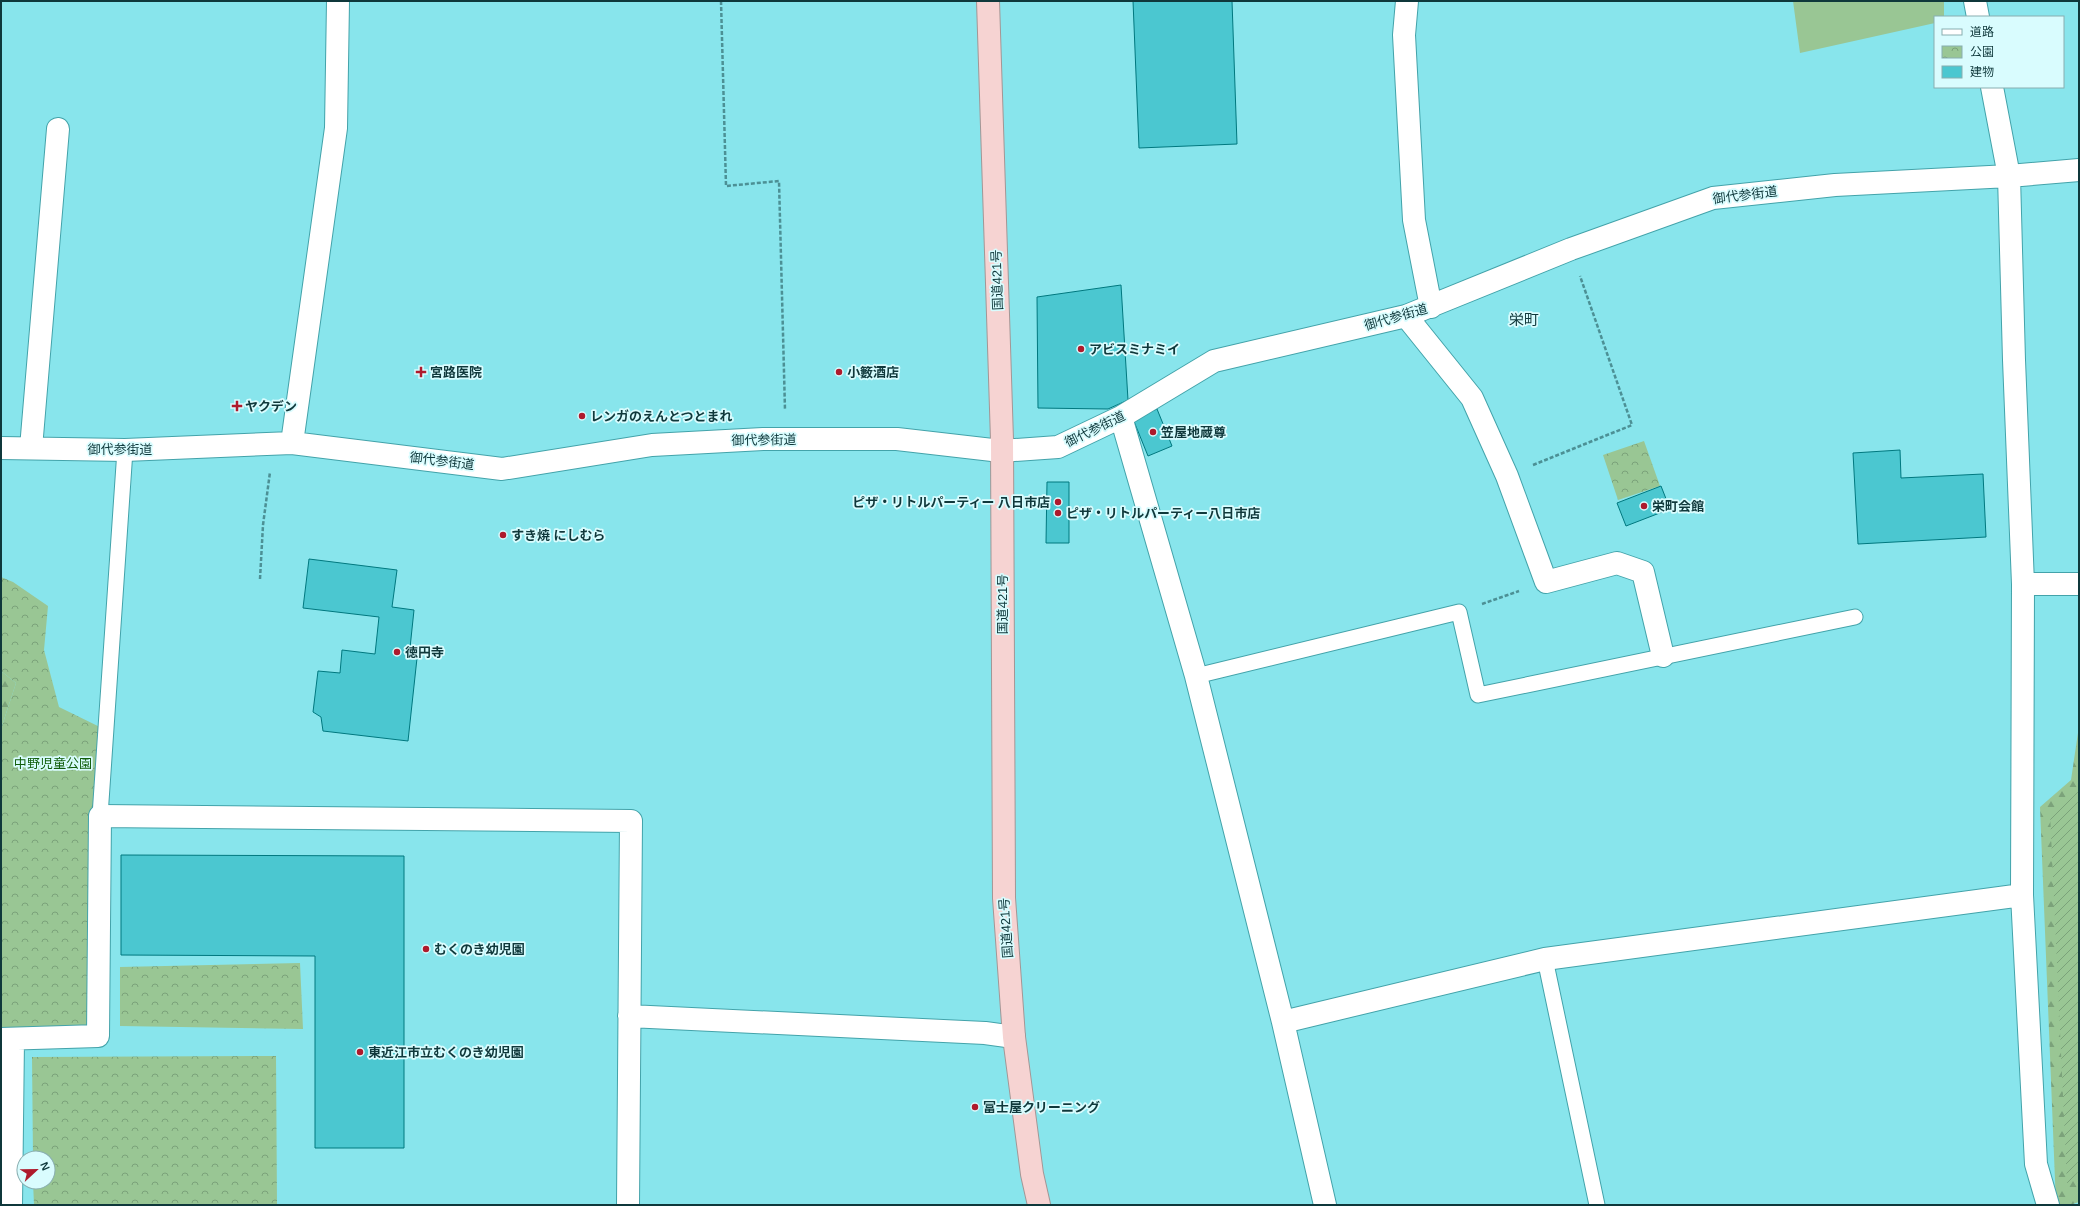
<svg xmlns="http://www.w3.org/2000/svg" width="2080" height="1206" viewBox="0 0 2080 1206" font-family="Helvetica,'Noto Sans JP',sans-serif">
  <defs>
    <pattern id="forest-firs" width="22" height="20" patternUnits="userSpaceOnUse"><rect width="22" height="20" fill="#99c694"/><path d="M5 1l3.5 6h-7zM16 11l3.5 6h-7z" fill="#7ba27a"/></pattern>
    <pattern id="park-crowns" width="20" height="18" patternUnits="userSpaceOnUse"><rect width="20" height="18" fill="#99c694"/><path d="M2 6a3 3 0 1 1 6 0M12 15a3 3 0 1 1 6 0" fill="none" stroke="#7ba27a"/></pattern>
    <pattern id="garden-furrows" width="10" height="10" patternUnits="userSpaceOnUse"><rect width="10" height="10" fill="#99c694"/><path d="M-1 1l2-2M0 10L10 0M9 11l2-2" fill="none" stroke="#7ba27a"/></pattern>
  </defs>
  <rect width="100%" height="100%" fill="#88e5ec"/>
  <!-- grass -->
  <path fill="#99c694" d="M1793,1H1944V17H1935V23L1800,53Z"/>
  <!-- forest -->
  <path fill="url(#forest-firs)" d="M1,671L16,683L1,729Z
    M2079,726V1202L2070,1205H2056L2040,807L2071,780Z"/>
  <!-- park -->
  <path fill="url(#park-crowns)" d="M1644,441L1660,486L1618,500L1603,455Z
    M1,577L13,582L48,606L44,650L59,707L106,730L98,1036L1,1039V729L16,683L1,671Z
    M300,963L303,1029L120,1026V967Z
    M276,1056L277,1205H34L33,1182H48V1158H33L32,1057Z"/>
  <!-- garden -->
  <path fill="url(#garden-furrows)" d="M2079,785V1179L2067,1183L2050,812Z"/>
  <!-- building -->
  <path fill="#4bc7d0" stroke="#00787f" d="M1133,1H1232L1237,144L1139,148Z
    M1121,285L1128,400L1108,409L1038,408L1037,297Z
    M1157,409L1172,446L1148,456L1133,419Z
    M1900,450L1901,478L1983,474L1986,537L1858,544L1853,453Z
    M1047,482H1069V543H1046Z
    M1661,486L1670,509L1626,526L1617,503Z
    M309,559L397,570L392,607L414,610L410,648L418,649L408,741L323,731L321,717L313,712L318,671L340,673L342,650L375,654L379,617L303,608Z
    M121,855L404,856V1148H315V956L121,955Z"/>
  <g fill="none" stroke-linecap="round" stroke-linejoin="round">
    <!-- service casing -->
    <g stroke="#43a3aa" stroke-width="17">
      <path id="service" d="M1196,676L1459,612L1478,695L1855,617
        M100,816L125,450
        M1545,959L1597,1205"/>
    </g>
    <!-- minor casing -->
    <g stroke="#43a3aa" stroke-width="24">
      <path id="minor" d="M1407,1L1404,35L1414,220L1431,307
        M1975,1L1978,17
        M1992,87L2009,176L2014,360L2023,584L2022,895L2036,1164L2048,1205
        M1406,316L1472,398L1507,476L1546,582L1617,563L1643,572L1663,656
        M1121,417L1196,676L1283,1022L1325,1205
        M292,443L336,128L338,1
        M1,448L125,450L292,443L502,469L652,445L763,439H897L1001,451L1058,447L1121,417L1214,361L1406,316L1571,249L1713,198L1835,185L2009,176L2079,170
        M31,448L58,129
        M2023,584H2079
        M629,1016L985,1033L1014,1037
        M1283,1022L1545,959L2022,895
        M1,1039L98,1036L100,816L631,821L628,1205
        M11,1205L13,1039"/>
    </g>
    <!-- trunk casing -->
    <g stroke="#a39695" stroke-width="24">
      <path id="trunk" d="M988,1L1002,440L1004,898L1014,1037L1032,1174L1039,1205"/>
    </g>
    <!-- path -->
    <path stroke="#4c9095" stroke-width="2.5" stroke-dasharray="4 2" stroke-linecap="butt" d="M721,1L726,186L779,181L785,410
      M1533,465L1632,425L1580,276
      M260,579L263,525L270,472
      M1482,604L1519,591"/>
    <!-- service -->
    <use href="#service" stroke="#fff" stroke-width="15"/>
    <!-- minor -->
    <use href="#minor" stroke="#fff" stroke-width="22"/>
    <!-- trunk -->
    <use href="#trunk" stroke="#f6d3d2" stroke-width="22"/>
  </g>
  <!-- markers -->
  <g fill="#ae1a2c" stroke="#d9fcfe" stroke-width="1.5">
    <circle cx="1081" cy="349" r="4"/>
    <path d="M419 366h4v4h4v4h-4v4h-4v-4h-4v-4h4z"/>
    <circle cx="839" cy="372" r="4"/>
    <path d="M235 400h4v4h4v4h-4v4h-4v-4h-4v-4h4z"/>
    <circle cx="582" cy="416" r="4"/>
    <circle cx="1153" cy="432" r="4"/>
    <circle cx="1058" cy="502" r="4"/>
    <circle cx="1644" cy="506" r="4"/>
    <circle cx="1058" cy="513" r="4"/>
    <circle cx="503" cy="535" r="4"/>
    <circle cx="397" cy="652" r="4"/>
    <circle cx="426" cy="949" r="4"/>
    <circle cx="360" cy="1052" r="4"/>
    <circle cx="975" cy="1107" r="4"/>
  </g>
  <g text-anchor="middle" dominant-baseline="central" stroke-width="3.5" stroke-linejoin="round" paint-order="stroke">
    <!-- street labels -->
    <g font-size="13" fill="#0f383b" stroke="#d9fcfe">
      <text transform="translate(1745 195) rotate(-7)">御代参街道</text>
      <text transform="translate(997 280) rotate(-92)">国道421号</text>
      <text transform="translate(1396 317) rotate(-16)">御代参街道</text>
      <text transform="translate(1095 429) rotate(-26)">御代参街道</text>
      <text transform="translate(764 440) rotate(-1)">御代参街道</text>
      <text x="120" y="449">御代参街道</text>
      <text transform="translate(442 461) rotate(7)">御代参街道</text>
      <text transform="translate(1002 604) rotate(-90)">国道421号</text>
      <text transform="translate(1006 928) rotate(-94)">国道421号</text>
    </g>
    <!-- poi labels -->
    <g font-size="13" font-weight="bold" fill="#0f383b" stroke="#d9fcfe" text-anchor="start">
      <text x="1089" y="349">アビスミナミイ</text>
      <text x="430" y="372">宮路医院</text>
      <text x="847" y="372">小籔酒店</text>
      <text x="245" y="406">ヤクデン</text>
      <text x="590" y="416">レンガのえんとつとまれ</text>
      <text x="1161" y="432">笠屋地蔵尊</text>
      <text x="1050" y="502" text-anchor="end">ピザ・リトルパーティー 八日市店</text>
      <text x="1652" y="506">栄町会館</text>
      <text x="1066" y="513">ピザ・リトルパーティー八日市店</text>
      <text x="511" y="535">すき焼 にしむら</text>
      <text x="405" y="652">徳円寺</text>
      <text x="434" y="949">むくのき幼児園</text>
      <text x="368" y="1052">東近江市立むくのき幼児園</text>
      <text x="983" y="1107">富士屋クリーニング</text>
    </g>
    <!-- park labels -->
    <g font-size="13" fill="#115d0a" stroke="#d9fcfe">
      <text x="53" y="763">中野児童公園</text>
    </g>
    <!-- quarter labels -->
    <g font-size="15" fill="#0f383b" stroke="#d9fcfe">
      <text x="1524" y="319">栄町</text>
    </g>
  </g>
  <!-- border -->
  <rect width="2080" height="1206" fill="none" stroke="#0f383b" stroke-width="4"/>
  <!-- legend -->
  <rect x="1934" y="16" width="130" height="72" fill="#d9fcfe" stroke="#88aeb0"/>
  <rect x="1942" y="29" width="20" height="6" fill="#ffffff" stroke="#88aeb0"/>
  <text x="1970" y="36" font-size="12" fill="#0f383b">道路</text>
  <rect x="1942" y="46" width="20" height="12" fill="url(#park-crowns)" stroke="#88aeb0"/>
  <text x="1970" y="56" font-size="12" fill="#0f383b">公園</text>
  <rect x="1942" y="66" width="20" height="12" fill="#4bc7d0" stroke="#88aeb0"/>
  <text x="1970" y="76" font-size="12" fill="#0f383b">建物</text>
  <!-- north arrow -->
  <g transform="translate(36 1170) rotate(68)"><circle r="19" fill="#d9fcfe" stroke="#88aeb0"/>
  <path d="M0-3L7 15L0 10L-7 15Z" fill="#ae1a2c"/>
  <text y="-6" font-size="11" font-weight="bold" text-anchor="middle" fill="#0f383b">N</text>
  </g>
</svg>
